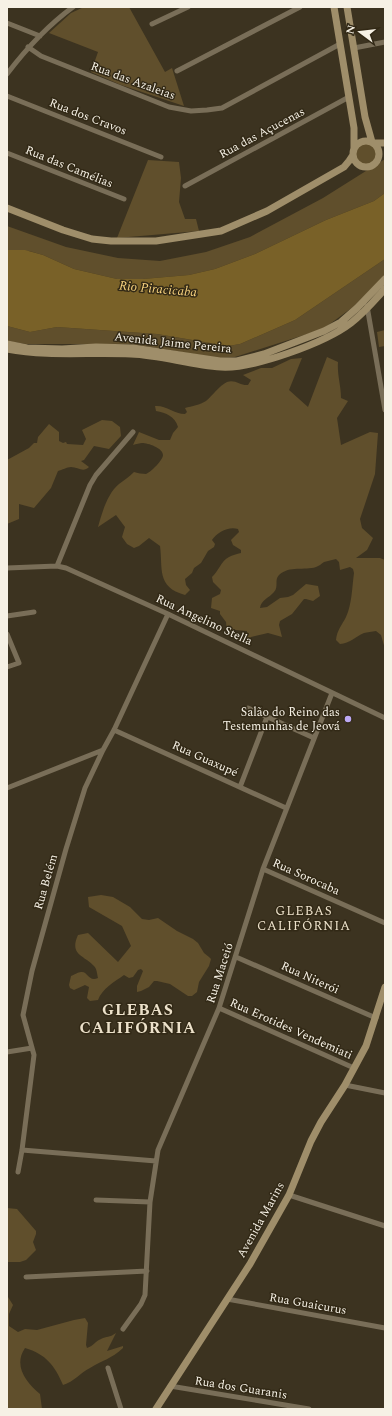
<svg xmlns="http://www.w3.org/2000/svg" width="392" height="1416" viewBox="0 0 392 1416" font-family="Spectral,serif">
  <rect width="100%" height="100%" fill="#3c3320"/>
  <!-- green -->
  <path fill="#604f2c" d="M84,7H129L165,72L172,68L184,106L121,85L91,72L98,52L49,33L71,13Z
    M355 154a11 11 0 1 1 22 0a11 11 0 1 1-22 0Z
    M385,159V193L374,201L326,220L255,254L215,269L189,275L143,279H117L74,269L43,255L29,251L7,250V226L66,247L118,258L160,261L206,252L250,237L323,198Z
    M148,160L179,162L181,178L179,202L185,219H196L199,231L117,238Z
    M385,259V275L353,307L323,329L235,357L219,358L131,344H26L7,341V326L30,332L57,327L157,334L228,346L240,344L295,320Z
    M385,330V346L379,347L377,332Z
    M327,357L338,362C337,375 341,385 341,398L348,401L337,418L341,445L370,432L378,433L375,474L360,519L362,528L373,538L367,550L356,558H380L385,560V649L381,635L376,631C372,632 367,632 364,633C355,637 350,643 340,644L336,640C337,630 342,625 346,617C352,604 352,587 354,573L353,569L350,567L340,570L339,562L336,559C332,560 328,561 324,562C321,564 319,566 316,567C304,571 290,565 279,575C274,580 279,586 274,592C269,598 261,600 260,608L267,607L280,598L288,597L293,595L306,584L318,586L320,596L313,601L306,599H304L292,614L280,621L279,625L282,637L268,633L251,637L246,644L247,631L236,630L227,631L226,622L220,614V611L211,608L212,598L220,594L221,590L213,582L212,577C218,572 221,561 229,557C232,555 237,554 241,553V550L233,545L231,540L239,532L238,529C229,526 217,532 212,540L215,544L214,547L208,551L201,563L194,568L192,573L185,579L186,585L190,590L185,595C156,587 163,568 160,546L149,538L139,546L134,548L127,544L122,537L125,527L116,515L98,527C102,513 107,494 119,484C124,480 129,477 134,472C137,473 143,474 146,474C151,472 163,460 163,455C163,448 148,443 142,443C140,443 136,444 133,445L139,432L159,440H170L173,433L178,427C175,416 166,413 156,411L155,406C166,405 174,414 185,414L187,412L185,408C192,406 200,405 206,401C213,395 219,386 227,382C235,379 241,386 248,385L251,380L243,375L261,368H272L291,359L302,358L289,390L308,407Z
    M102,420L112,421L120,427L121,436L109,449L94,446L84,460L81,461L89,467C83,473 78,467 71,467C67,467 62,470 58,471L51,488L34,508L19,504V519L7,524V460L29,448L34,443H37L38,437L49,424L59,432V441L63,443L66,442L67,444L83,445L86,439L82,430Z
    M101,895L113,897L130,907L142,919L149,920L158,918L177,931L193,939L198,943L204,953L209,957L211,959L209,966L199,982L197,992L192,996H188L170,984L157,981H154L149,987L141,991L137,992V986L143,971L141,969L138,970L133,977L129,978L124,975C114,982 102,989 98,1000L90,1001L87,998L89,987L85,985L74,990L70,988L69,985L71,976C74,975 78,972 81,972C88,971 88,982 98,978C97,974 97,969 94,966C84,955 69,955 78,935L88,933L118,962L131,946L122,926L89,907L88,897Z
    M7,1208L17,1209L36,1231V1234L33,1242L36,1250L26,1260L20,1262H7Z
    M7,1292L8,1297L13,1305L9,1314V1326L18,1332L25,1329L37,1330L74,1320L85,1318L88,1323L86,1345L87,1348C94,1346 95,1341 101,1339C107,1336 109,1338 116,1333L107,1351L123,1346V1348C111,1359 103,1360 90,1368C80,1373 74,1382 63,1385C55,1366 46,1354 25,1348C13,1366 26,1382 40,1394L42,1409H7Z"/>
  <!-- water -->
  <path fill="#796128" d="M385,193V259L295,320L240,344L228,346L157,334L57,327L30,332L7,326V250H25L43,255L74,269L117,279H143L189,275L215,269L255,254L326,220L374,201Z"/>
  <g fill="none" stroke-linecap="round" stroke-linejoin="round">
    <!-- street -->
    <path stroke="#796e58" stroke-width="5" d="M7,23L40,36
      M152,24L188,7
      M28,47L41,56L169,107L191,111L207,110L222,108L340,44
      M354,48L385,42
      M177,71L300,7
      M7,74C26,49 47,26 73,7
      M7,96L161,157
      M7,153L124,199
      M185,186L349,97
      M367,306L385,410
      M57,566L90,485L96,475L133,432
      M7,568L57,566L66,568L168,614L385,718
      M7,616L34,612
      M7,634L19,663L7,667
      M248,708L314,738
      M114,730L286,808
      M240,787L267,717
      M7,788L103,750
      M263,869L385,923
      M236,957L376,1018
      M219,1008L354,1068
      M7,1052L32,1048
      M345,1085L385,1093
      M22,1150L156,1161
      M18,1172L22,1150L34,1055L23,1015L32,971L66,849L85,788L103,750L114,730L168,614
      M289,1195L385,1226
      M96,1200L150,1202
      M26,1277L147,1271
      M227,1299L385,1328
      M123,1329L141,1304L145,1295L150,1202L158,1150L219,1008L263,869L332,693
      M108,1368L121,1409
      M170,1386L309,1409"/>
    <!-- secondary -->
    <path stroke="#9f8e6a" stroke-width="7" d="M334,7L354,128V149
      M347,7L365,117L372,142
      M353 154a13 13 0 1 1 26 0a13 13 0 1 1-26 0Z
      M373,143H385
      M7,208L63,230L92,239L111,241H156L221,231L267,211L344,167L349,161L353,155
      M7,344L27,348L62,349L96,347L133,348L220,361H237L264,354L324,331L341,322L357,308L385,279
      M7,349C48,357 89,352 131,354C161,355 190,365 221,367C253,369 325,343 351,323C364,313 374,301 385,289
      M156,1409L250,1264L289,1195L311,1141L321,1122L345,1085L366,1046L385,987"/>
  </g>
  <!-- markers -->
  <circle fill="#bda9f5" stroke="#322916" stroke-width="1.5" cx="348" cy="719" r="4"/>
  <g text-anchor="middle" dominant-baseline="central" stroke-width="3" stroke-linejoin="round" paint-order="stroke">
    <!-- street labels -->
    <g font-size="12" fill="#f6f1e5" stroke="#322916">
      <text transform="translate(133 81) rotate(20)">Rua das Azaleias</text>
      <text transform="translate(88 117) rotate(21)">Rua dos Cravos</text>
      <text transform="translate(262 133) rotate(-28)">Rua das Açucenas</text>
      <text transform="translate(69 167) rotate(22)">Rua das Camélias</text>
      <text transform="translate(173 343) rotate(6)">Avenida Jaime Pereira</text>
      <text transform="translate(204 620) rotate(25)">Rua Angelino Stella</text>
      <text transform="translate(205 759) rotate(24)">Rua Guaxupé</text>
      <text transform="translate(306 877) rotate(24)">Rua Sorocaba</text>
      <text transform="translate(46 882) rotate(-74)">Rua Belém</text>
      <text transform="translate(220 973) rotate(-72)">Rua Maceió</text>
      <text transform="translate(310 978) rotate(24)">Rua Niterói</text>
      <text transform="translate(291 1029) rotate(24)">Rua Erotides Vendemiati</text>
      <text transform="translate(261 1220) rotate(-61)">Avenida Marins</text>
      <text transform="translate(308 1304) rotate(10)">Rua Guaicurus</text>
      <text transform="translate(241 1388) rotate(9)">Rua dos Guaranis</text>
    </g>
    <!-- poi labels -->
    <g font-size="12" fill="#f6f1e5" stroke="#322916" text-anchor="end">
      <text x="340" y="712">Salão do Reino das<tspan x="340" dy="14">Testemunhas de Jeová</tspan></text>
    </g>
    <!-- water labels -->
    <g font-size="13" font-style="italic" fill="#f7d27e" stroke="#322916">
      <text transform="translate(158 289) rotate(5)">Rio Piracicaba</text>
    </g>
    <!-- neighbourhood labels -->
    <g font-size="13" letter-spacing="1" fill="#ece1ca" stroke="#322916">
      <text x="304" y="911">GLEBAS<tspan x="304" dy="15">CALIFÓRNIA</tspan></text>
    </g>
    <!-- district labels -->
    <g font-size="16" font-weight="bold" letter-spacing="1" fill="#ece1ca" stroke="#322916">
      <text x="138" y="1010">GLEBAS<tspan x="138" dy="18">CALIFÓRNIA</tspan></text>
    </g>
  </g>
  <!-- border -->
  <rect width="392" height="1416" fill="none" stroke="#f6f1e5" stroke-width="16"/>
  <!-- north arrow -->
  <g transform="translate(360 32) rotate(285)" stroke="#322916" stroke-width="3" paint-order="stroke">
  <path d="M0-3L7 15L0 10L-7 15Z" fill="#f6f1e5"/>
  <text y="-6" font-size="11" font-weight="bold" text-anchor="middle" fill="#f6f1e5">N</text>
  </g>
</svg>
